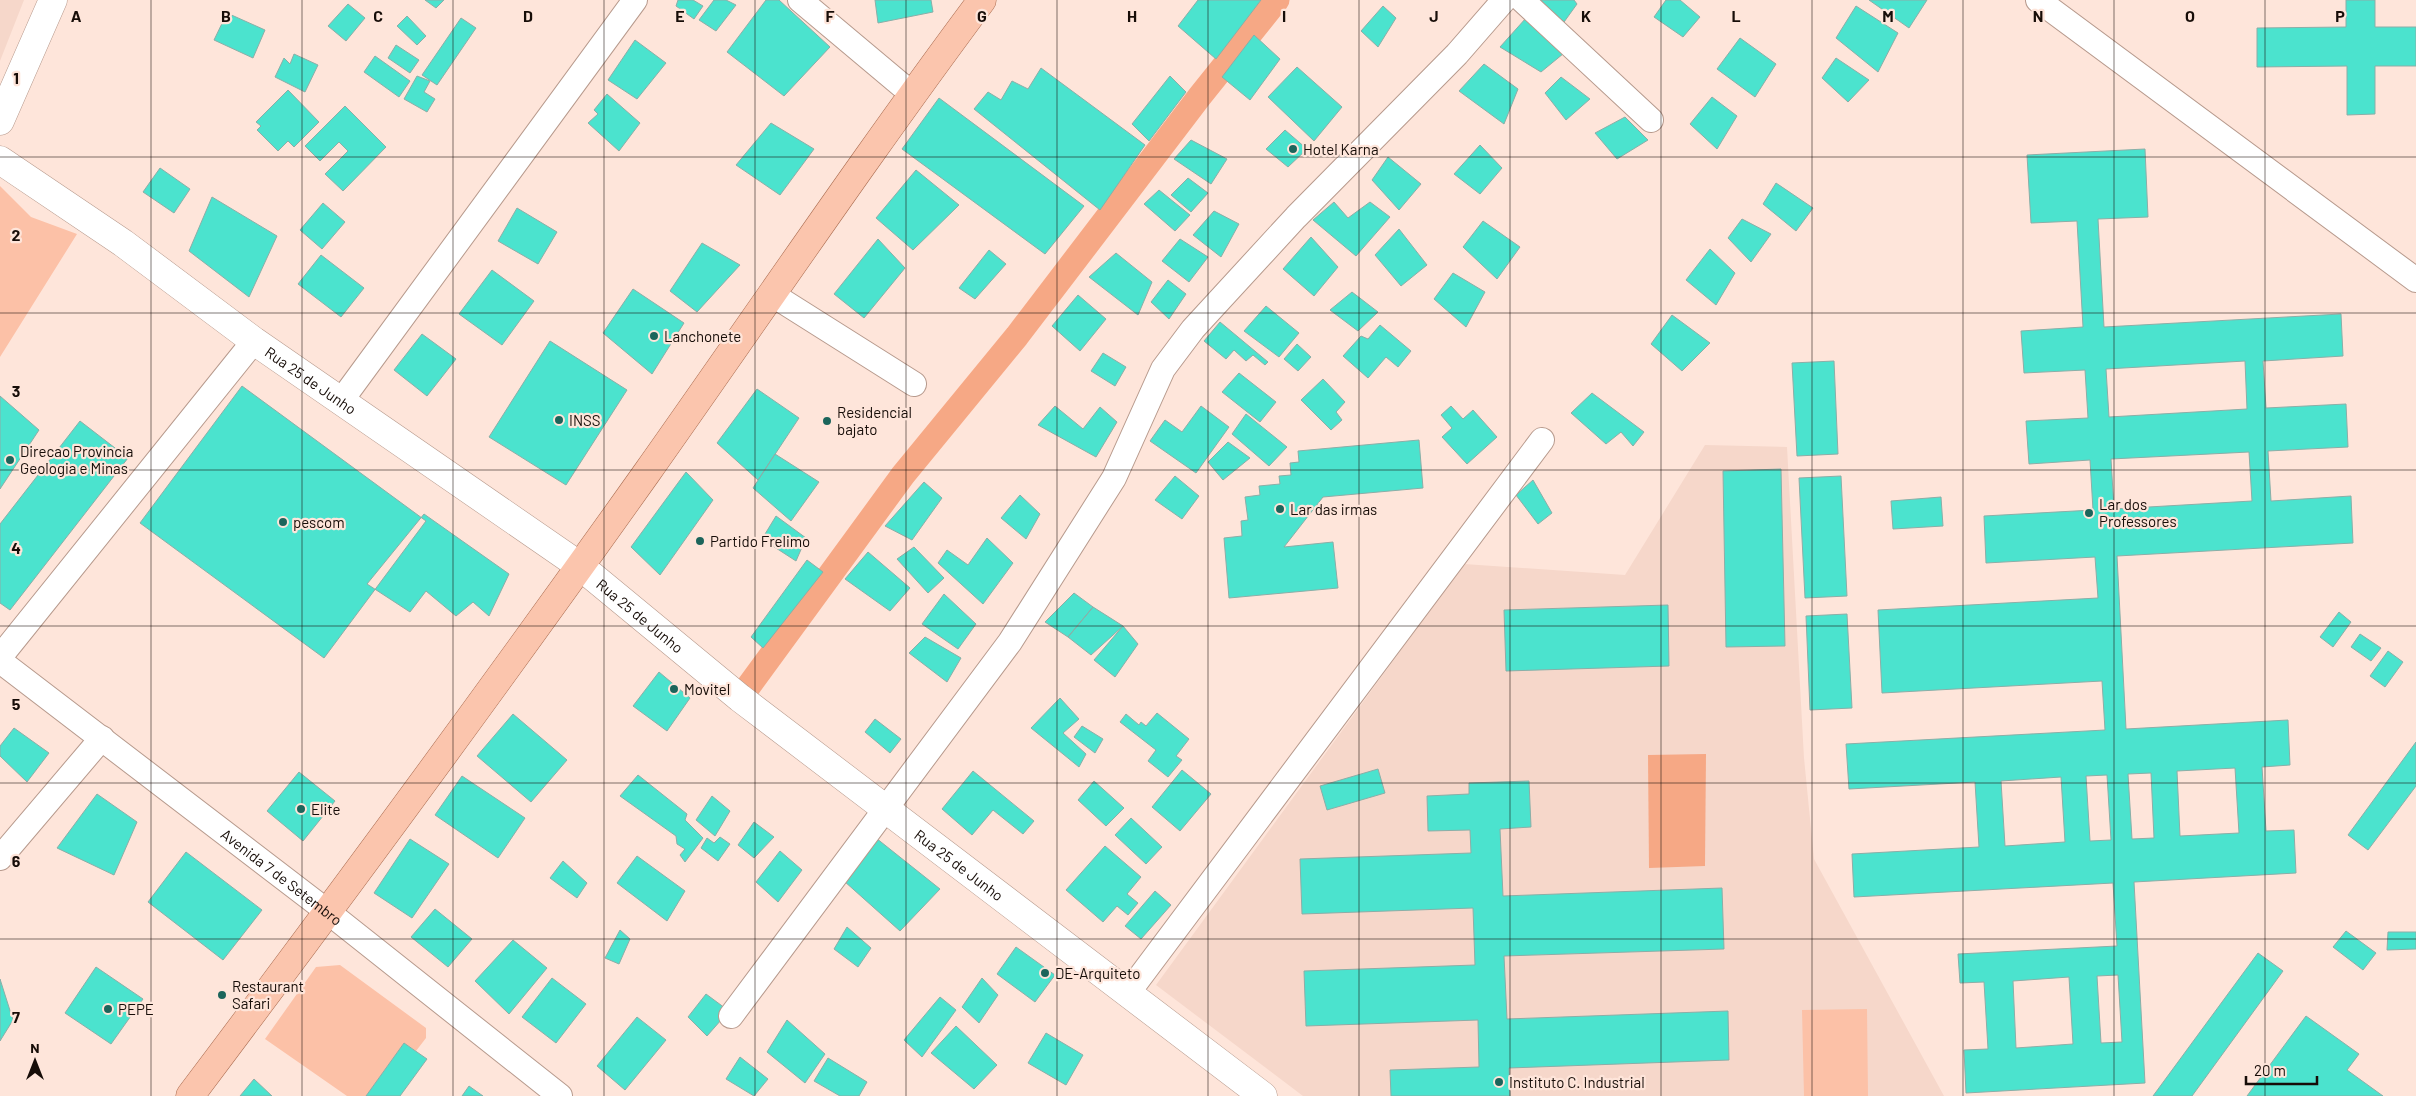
<svg xmlns="http://www.w3.org/2000/svg" width="2416" height="1096" viewBox="0 0 2416 1096" font-family="Barlow,sans-serif">
  <rect width="100%" height="100%" fill="#fee5da"/>
  <!-- built -->
  <path fill="#f6d7ca" d="M0,0H24L0,61Z
    M1705,445L1787,447L1804,758L1814,859L1944,1096H1303L1156,985L1464,564L1625,575Z"/>
  <!-- green -->
  <path fill="#fcc1a7" d="M0,186L31,217L77,234L0,357Z
    M340,965L426,1028V1038L416,1051L404,1043L366,1096H347L265,1039L316,967Z
    M1867,1009L1868,1096H1804L1802,1010Z"/>
  <!-- water -->
  <path fill="#f6a885" d="M1706,754L1705,866L1649,868L1648,755Z"/>
  <g fill="none" stroke-linecap="round" stroke-linejoin="round">
    <!-- canal -->
    <path stroke="#f6a885" stroke-width="25" d="M740,698L903,475L1017,336L1200,96L1277,0"/>
  </g>
  <!-- building -->
  <path fill="#4be3ce" stroke="#8baea7" fill-rule="evenodd" d="M425,0H444L436,8Z
    M678,0H693L703,6L694,19L676,6Z
    M714,0H726L736,5L716,31L699,20Z
    M766,0H779L830,47L784,96L727,52Z
    M875,0H931L933,12L878,23Z
    M1198,0H1261L1216,59L1178,26Z
    M1532,0H1574L1577,4L1559,29Z
    M1666,0H1680L1700,17L1683,37L1654,17Z
    M1869,0H1927L1909,28Z
    M2346,0H2375V27H2416V66H2375V114L2347,115V66L2257,67V28L2346,27Z
    M348,4L365,18L346,41L328,26Z
    M1383,6L1396,18L1378,47L1361,31Z
    M1856,6L1898,33L1878,72L1836,38Z
    M227,13L265,30L253,58L214,40Z
    M407,16L426,36L417,45L397,26Z
    M461,18L476,28L437,85L422,75Z
    M1526,18L1569,49L1541,72L1500,47Z
    M1254,35L1280,59L1250,100L1222,77Z
    M1740,38L1776,64L1755,97L1717,69Z
    M635,40L666,63L637,99L608,80Z
    M396,45L419,60L410,73L388,58Z
    M294,54L318,65L305,92L275,77L284,58L290,64Z
    M375,56L410,81L399,97L364,72Z
    M1836,58L1869,80L1848,102L1822,78Z
    M1484,64L1518,89L1504,124L1459,91Z
    M1297,67L1342,107L1314,141L1268,97Z
    M1041,68L1145,145L1100,210L974,109L988,92L1001,100L1012,81L1028,89Z
    M417,76L430,81L424,92L435,99L427,112L404,99Z
    M1170,76L1186,92L1149,141L1132,124Z
    M1561,77L1590,99L1566,120L1545,93Z
    M288,90L319,122L294,147L288,141L278,151L257,130L261,126L256,122Z
    M607,94L640,123L619,151L588,123L598,114L594,110Z
    M1712,97L1737,116L1717,149L1690,124Z
    M939,98L1084,206L1045,254L902,149Z
    M345,106L386,147L343,191L325,174L348,151L339,142L320,161L305,146Z
    M1625,117L1648,140L1617,159L1595,133Z
    M771,123L814,149L780,195L736,165Z
    M1285,130L1307,149L1288,167L1266,149Z
    M1191,140L1227,159L1211,184L1174,159Z
    M1480,145L1502,168L1480,194L1454,174Z
    M2145,149L2148,217L2098,219L2104,327L2341,314L2343,356L2263,361L2266,408L2346,404L2348,447L2268,451L2271,501L2351,496L2353,543L2117,556L2126,729L2288,720L2290,765L2262,767L2266,831L2294,830L2296,873L2134,882L2145,1083L1966,1093L1964,1050L1988,1049L1984,982L1960,983L1958,954L2117,946L2113,883L1854,897L1852,854L1979,847L1975,782L1849,789L1846,744L2105,730L2102,681L1882,693L1878,610L2098,598L2095,557L1986,563L1984,516L2093,510L2090,460L2029,464L2026,421L2088,418L2085,370L2024,373L2021,331L2083,327L2077,221L2031,223L2027,155ZM2245,361L2247,409L2109,417L2106,369ZM2249,452L2252,501L2114,509L2111,459ZM2235,768L2239,833L2180,836L2177,771ZM2151,773L2154,838L2132,839L2128,774ZM2107,775L2111,840L2090,841L2086,776ZM2061,777L2065,842L2005,846L2001,781ZM2118,975L2122,1042L2101,1043L2097,976ZM2069,977L2073,1044L2016,1048L2013,981Z
    M1388,157L1421,184L1399,210L1372,180Z
    M160,168L190,189L174,213L143,192Z
    M916,170L959,205L913,250L876,218Z
    M1188,178L1208,193L1191,212L1171,195Z
    M1776,183L1813,208L1796,231L1763,204Z
    M1159,190L1190,215L1175,231L1144,204Z
    M212,197L277,236L249,297L189,251Z
    M1334,202L1348,218L1370,202L1390,217L1356,256L1313,220Z
    M323,203L345,222L322,249L300,230Z
    M517,208L557,232L538,264L498,241Z
    M1214,211L1239,224L1221,257L1193,235Z
    M1742,219L1771,234L1751,262L1728,238Z
    M1483,221L1520,247L1497,279L1463,247Z
    M1399,229L1427,265L1401,286L1375,255Z
    M1311,237L1338,267L1314,296L1283,269Z
    M878,239L905,268L864,318L834,294Z
    M1180,239L1208,257L1189,282L1162,261Z
    M702,243L740,265L697,312L670,291Z
    M1710,249L1735,273L1716,305L1686,280Z
    M989,250L1006,264L975,299L959,288Z
    M1116,253L1152,282L1138,315L1089,277Z
    M321,255L364,288L341,317L298,284Z
    M492,270L534,301L502,345L459,314Z
    M1453,273L1485,292L1466,327L1434,299Z
    M1168,280L1186,294L1169,319L1151,302Z
    M633,289L684,323L652,374L603,333Z
    M1352,292L1378,312L1358,331L1330,310Z
    M1078,295L1106,319L1080,351L1052,326Z
    M1266,306L1299,333L1279,357L1244,331Z
    M1672,315L1710,343L1682,371L1651,344Z
    M1220,322L1268,362L1265,365L1253,355L1246,361L1234,350L1226,359L1204,341Z
    M1380,325L1411,351L1398,367L1386,357L1368,378L1343,356L1361,336L1368,339Z
    M422,334L456,359L427,396L394,370Z
    M550,341L627,390L566,485L489,437Z
    M1297,344L1311,357L1298,371L1284,359Z
    M1103,353L1126,367L1115,386L1091,371Z
    M1834,361L1838,454L1797,456L1792,363Z
    M1239,373L1276,402L1260,422L1222,392Z
    M1323,379L1345,402L1336,412L1342,420L1331,430L1301,400Z
    M242,386L426,521L324,658L140,523Z
    M757,389L799,418L758,480L717,443Z
    M1592,393L1644,432L1633,446L1621,432L1606,444L1571,413Z
    M0,396L39,430L0,489Z
    M1055,406L1083,429L1100,407L1117,422L1096,457L1038,425Z
    M1201,406L1229,427L1196,473L1150,441L1165,420L1182,432Z
    M1451,406L1463,419L1473,410L1497,437L1467,464L1442,437L1452,428L1441,415Z
    M1246,414L1287,447L1269,466L1232,434Z
    M80,421L128,458L10,610L0,603V524Z
    M1419,440L1423,488L1323,497L1284,547L1333,542L1338,588L1229,598L1224,538L1242,536L1241,521L1248,520L1245,497L1260,495L1259,486L1280,484L1279,476L1291,475L1290,463L1299,462L1298,451Z
    M1228,442L1250,458L1223,480L1208,462Z
    M775,454L819,482L791,521L753,488Z
    M1781,469L1785,646L1726,647L1723,471Z
    M686,472L713,500L660,575L631,547Z
    M1175,476L1199,496L1182,519L1155,500Z
    M1841,476L1847,596L1805,598L1799,478Z
    M1533,480L1552,513L1538,524L1516,495Z
    M924,482L942,498L912,540L885,526Z
    M1020,495L1040,514L1026,539L1001,518Z
    M1941,497L1943,526L1893,529L1891,501Z
    M424,514L509,574L489,616L473,602L456,616L426,591L410,612L367,584Z
    M776,516L806,538L796,561L762,539Z
    M987,538L1013,563L983,604L938,563L947,550L968,565Z
    M914,547L944,578L928,593L897,559Z
    M868,552L910,588L890,611L845,579Z
    M807,560L823,572L763,648L751,637Z
    M1074,593L1093,607L1068,637L1045,622Z
    M944,594L976,624L958,649L922,624Z
    M1668,605L1669,666L1506,671L1504,610Z
    M1093,607L1123,626L1091,655L1068,637Z
    M2339,612L2351,622L2333,647L2320,637Z
    M1847,614L1852,708L1810,710L1806,616Z
    M1123,626L1138,644L1115,677L1094,660Z
    M2360,634L2381,648L2371,661L2351,647Z
    M925,637L961,658L947,682L909,653Z
    M2388,651L2403,662L2385,687L2370,676Z
    M659,672L690,698L667,731L633,706Z
    M1060,698L1079,719L1063,733L1086,754L1079,767L1031,728Z
    M1157,713L1189,739L1176,756L1182,760L1168,777L1148,761L1156,750L1120,722L1126,714L1139,725L1141,722L1146,726Z
    M513,714L567,760L531,802L477,756Z
    M875,719L901,739L890,753L865,732Z
    M1082,726L1103,739L1095,753L1074,737Z
    M14,728L49,753L27,782L0,756V746Z
    M2416,742V786L2368,850L2348,835Z
    M1378,769L1385,793L1327,810L1320,786Z
    M1182,770L1211,794L1180,831L1152,807Z
    M973,771L1034,821L1023,834L993,810L972,835L942,809Z
    M299,772L335,801L303,841L267,811Z
    M638,775L687,814L685,820L703,838L685,862L680,855L685,849L677,844L676,836L620,796Z
    M462,776L525,818L498,858L435,815Z
    M1094,781L1124,808L1106,826L1078,800Z
    M1529,781L1531,827L1500,829L1503,896L1722,888L1724,949L1504,956L1507,1019L1728,1011L1729,1060L1509,1068L1510,1096H1391L1390,1070L1479,1067L1478,1020L1306,1026L1304,971L1475,965L1473,908L1302,914L1300,859L1471,853L1470,830L1428,831L1427,796L1469,794V783Z
    M97,794L137,822L114,875L57,848Z
    M712,796L730,811L715,836L696,820Z
    M1131,818L1162,847L1146,864L1115,835Z
    M754,822L774,837L754,858L738,845Z
    M720,837L730,844L718,861L701,848L707,838L714,843Z
    M876,838L940,889L900,931L844,881Z
    M410,839L449,864L412,918L374,893Z
    M1105,846L1141,877L1127,894L1138,903L1128,915L1117,906L1103,922L1066,890Z
    M780,851L802,870L778,902L756,882Z
    M186,852L262,910L223,960L148,902Z
    M637,856L685,891L667,921L617,883Z
    M563,861L587,883L577,898L550,878Z
    M1155,891L1171,905L1141,939L1125,926Z
    M435,909L472,939L448,967L411,937Z
    M847,927L871,948L858,967L834,949Z
    M620,930L630,939L619,964L605,958Z
    M2346,931L2376,953L2363,970L2333,947Z
    M2388,932H2416V949L2387,950Z
    M513,940L547,968L509,1014L475,981Z
    M1016,947L1055,975L1035,1002L997,974Z
    M2258,953L2283,971L2192,1096H2153Z
    M96,967L143,999L111,1044L65,1013Z
    M552,978L586,1004L556,1043L522,1017Z
    M982,978L998,995L979,1023L962,1007Z
    M0,979L13,1020L0,1041Z
    M706,994L729,1011L707,1036L688,1017Z
    M940,997L956,1010L922,1057L904,1040Z
    M2306,1016L2359,1054L2347,1070L2383,1096H2247Z
    M637,1017L666,1040L625,1090L597,1066Z
    M787,1020L825,1054L805,1083L767,1052Z
    M956,1026L997,1065L974,1089L931,1053Z
    M1046,1033L1083,1055L1066,1085L1028,1063Z
    M404,1043L427,1059L400,1096H366Z
    M740,1057L768,1079L754,1096L726,1079Z
    M828,1058L867,1082L859,1096H840L814,1081Z
    M254,1079L272,1096H240Z
    M469,1086L483,1096H462Z"/>
  <g fill="none" stroke-linecap="round" stroke-linejoin="round">
    <!-- street casing -->
    <g stroke="#b79a8d" stroke-width="26">
      <g id="street">
        <path d="M800,0L912,94"/>
        <path d="M1522,0L1651,120"/>
        <path d="M2038,0L2416,280"/>
        <path d="M773,295L914,384"/>
        <path d="M341,401L635,0"/>
        <path d="M0,657L254,341"/>
        <path id="s1" d="M0,661L328,912L560,1096"/>
        <path d="M0,858L102,738"/>
        <path d="M1128,993L1542,440"/>
        <path d="M731,1016L1010,642L1114,478L1163,369L1193,329L1296,217L1457,54L1504,0"/>
      </g>
    </g>
    <!-- secondary casing -->
    <g stroke="#b79a8d" stroke-width="29">
      <g id="secondary">
        <path d="M0,121L53,0"/>
        <path id="s2" d="M0,160L123,243L254,341L580,566L740,698L1263,1096"/>
      </g>
    </g>
    <!-- primary casing -->
    <g stroke="#aa6c50" stroke-width="29">
      <path id="primary" d="M190,1096C345,890 498,682 648,471C759,314 867,154 982,0"/>
    </g>
    <!-- street -->
    <use href="#street" stroke="#fff" stroke-width="24"/>
    <!-- secondary -->
    <use href="#secondary" stroke="#fff" stroke-width="28"/>
    <!-- primary -->
    <use href="#primary" stroke="#fbc5ad" stroke-width="28"/>
  </g>
  <!-- grid -->
  <path fill="none" stroke="#170d08" stroke-width="1" stroke-opacity="0.55" d="M151,0V1096M302,0V1096M453,0V1096M604,0V1096M755,0V1096M906,0V1096M1057,0V1096M1208,0V1096M1359,0V1096M1510,0V1096M1661,0V1096M1812,0V1096M1963,0V1096M2114,0V1096M2265,0V1096M0,157H2416M0,313H2416M0,470H2416M0,626H2416M0,783H2416M0,939H2416"/>
  <!-- markers -->
  <g fill="#1c655b" stroke="#fee5da" stroke-width="2">
    <circle cx="1293" cy="149" r="5"/>
    <circle cx="654" cy="336" r="5"/>
    <circle cx="559" cy="420" r="5"/>
    <circle cx="827" cy="421" r="5"/>
    <circle cx="10" cy="460" r="5"/>
    <circle cx="1280" cy="509" r="5"/>
    <circle cx="2089" cy="513" r="5"/>
    <circle cx="283" cy="522" r="5"/>
    <circle cx="700" cy="541" r="5"/>
    <circle cx="674" cy="689" r="5"/>
    <circle cx="301" cy="809" r="5"/>
    <circle cx="1045" cy="973" r="5"/>
    <circle cx="222" cy="995" r="5"/>
    <circle cx="108" cy="1009" r="5"/>
    <circle cx="1499" cy="1082" r="5"/>
  </g>
  <g text-anchor="middle" dominant-baseline="central" stroke-width="4.5" stroke-linejoin="round" paint-order="stroke">
    <!-- poi labels -->
    <g font-size="15" fill="#170d08" stroke="#fee5da" text-anchor="start">
      <text x="1303" y="149">Hotel Karna</text>
      <text x="664" y="336">Lanchonete</text>
      <text x="837" y="412">Residencial<tspan x="837" dy="17">bajato</tspan></text>
      <text x="569" y="420">INSS</text>
      <text x="20" y="451">Direcao Provincia<tspan x="20" dy="17">Geologia e Minas</tspan></text>
      <text x="2099" y="504">Lar dos<tspan x="2099" dy="17">Professores</tspan></text>
      <text x="1290" y="509">Lar das irmas</text>
      <text x="293" y="522">pescom</text>
      <text x="710" y="541">Partido Frelimo</text>
      <text x="684" y="689">Movitel</text>
      <text x="311" y="809">Elite</text>
      <text x="1055" y="973">DE-Arquiteto</text>
      <text x="232" y="986">Restaurant<tspan x="232" dy="17">Safari</tspan></text>
      <text x="118" y="1009">PEPE</text>
      <text x="1509" y="1082">Instituto C. Industrial</text>
    </g>
    <!-- street labels -->
    <g font-size="15" fill="#170d08" stroke="#fee5da">
      <text stroke="none"><textPath href="#s2" startOffset="381">Rua 25 de Junho</textPath></text>
      <text stroke="none"><textPath href="#s2" startOffset="786">Rua 25 de Junho</textPath></text>
      <text stroke="none"><textPath href="#s2" startOffset="1191">Rua 25 de Junho</textPath></text>
      <text stroke="none"><textPath href="#s1" startOffset="355">Avenida 7 de Setembro</textPath></text>
    </g>
  </g>
  <g font-size="16" text-anchor="middle" font-weight="bold" fill="#170d08" stroke="#fee5da" stroke-width="4.5" stroke-linejoin="round" paint-order="stroke">
    <text x="76" y="22">A</text>
    <text x="226" y="22">B</text>
    <text x="378" y="22">C</text>
    <text x="528" y="22">D</text>
    <text x="680" y="22">E</text>
    <text x="830" y="22">F</text>
    <text x="982" y="22">G</text>
    <text x="1132" y="22">H</text>
    <text x="1284" y="22">I</text>
    <text x="1434" y="22">J</text>
    <text x="1586" y="22">K</text>
    <text x="1736" y="22">L</text>
    <text x="1888" y="22">M</text>
    <text x="2038" y="22">N</text>
    <text x="2190" y="22">O</text>
    <text x="2340" y="22">P</text>
    <text x="16" y="84">1</text>
    <text x="16" y="241">2</text>
    <text x="16" y="397">3</text>
    <text x="16" y="554">4</text>
    <text x="16" y="710">5</text>
    <text x="16" y="867">6</text>
    <text x="16" y="1023">7</text>
  </g>
  <!-- north arrow -->
  <g transform="translate(35 1061)" stroke="#fee5da" stroke-width="4" paint-order="stroke">
  <path d="M0-4L9 19L0 12L-9 19Z" fill="#170d08"/>
  <text y="-8" font-size="14" font-weight="bold" text-anchor="middle" fill="#170d08">N</text>
  </g>
  <!-- scale -->
  <path d="M2246 1076v8h71v-8" fill="none" stroke="#170d08" stroke-width="2.5"/>
  <text x="2254" y="1076" font-size="15" fill="#170d08" stroke="#fee5da" stroke-width="4" paint-order="stroke">20 m</text>
</svg>
